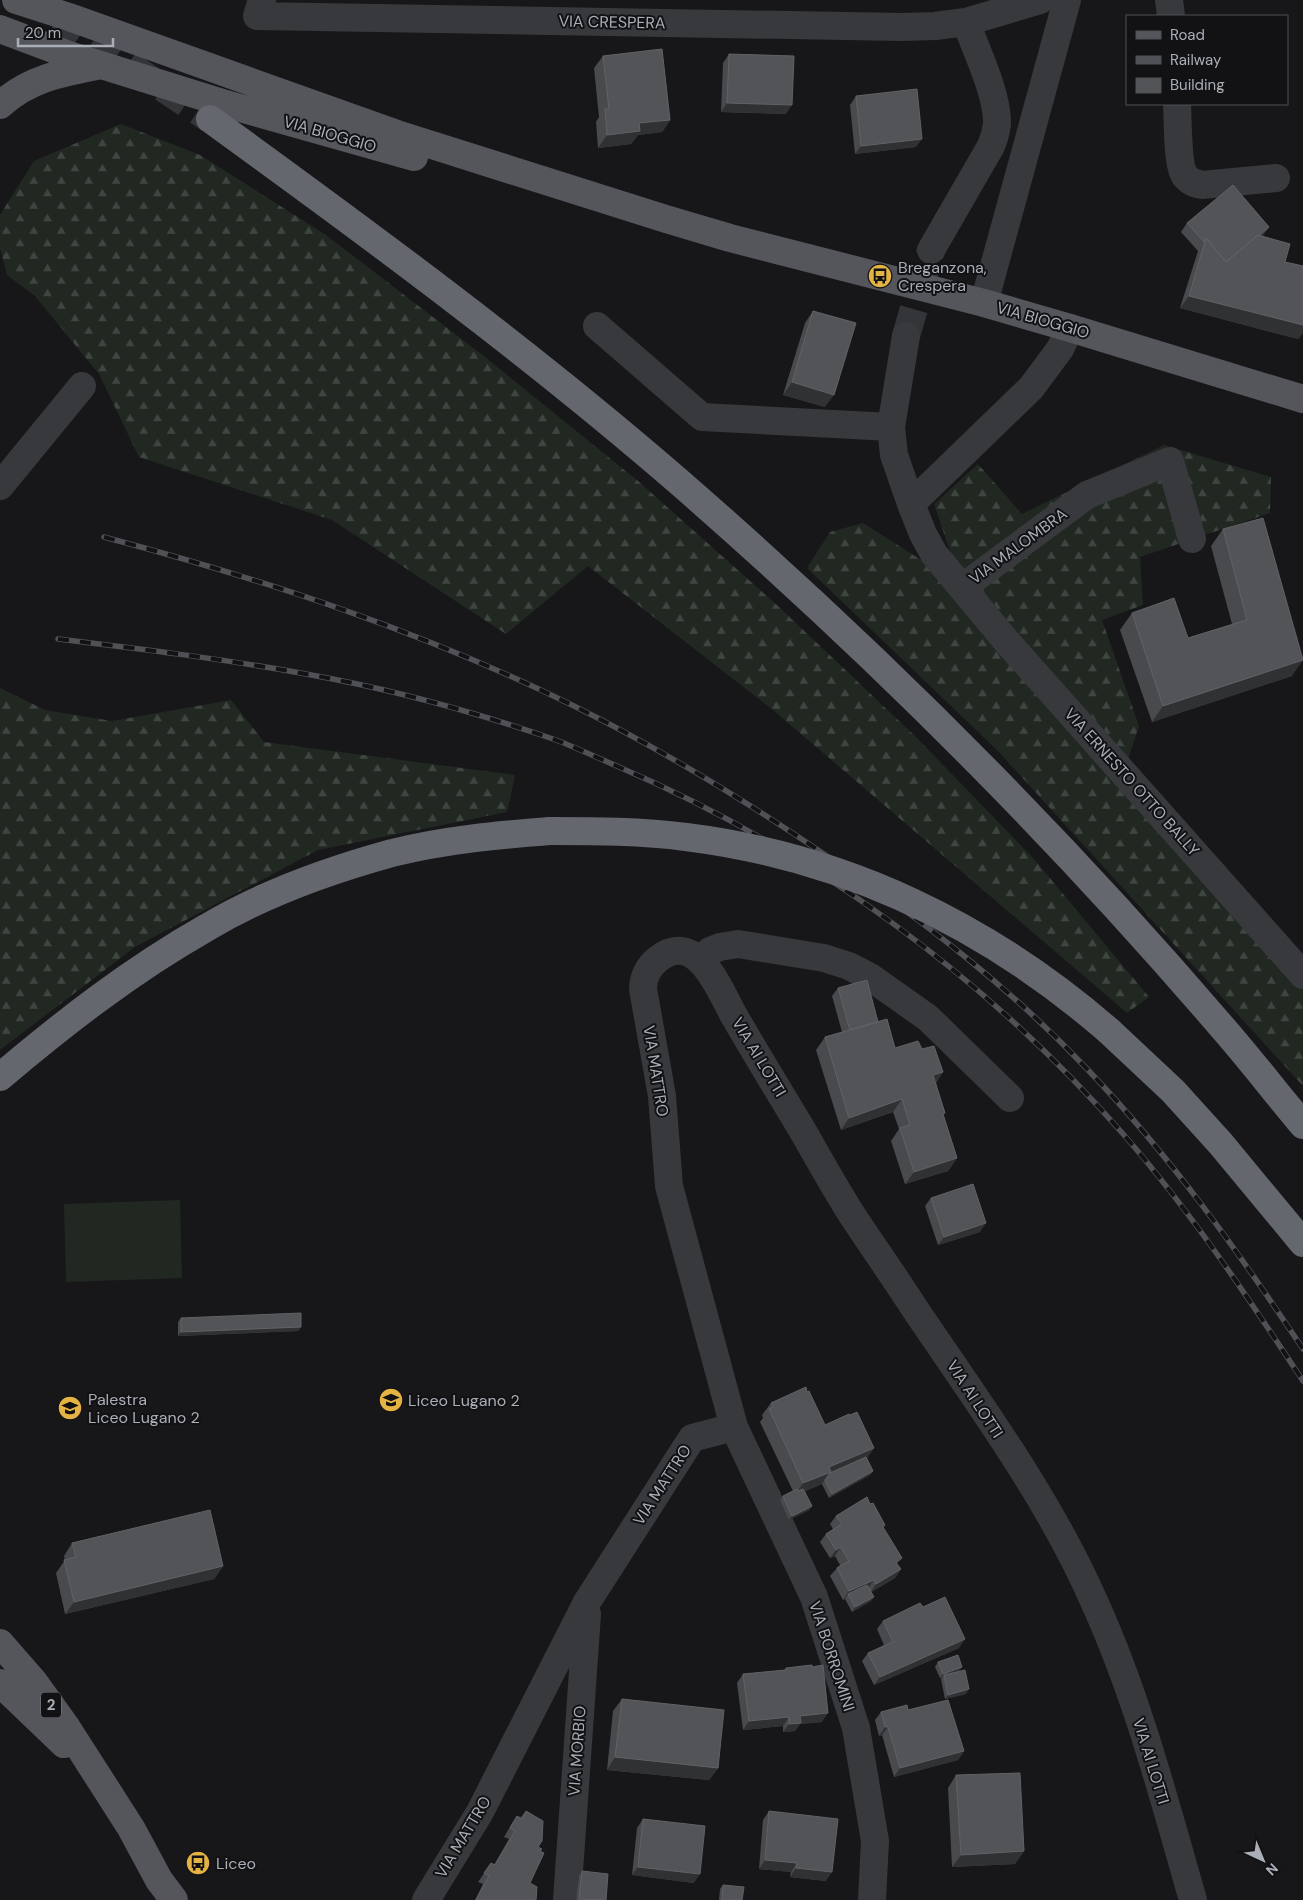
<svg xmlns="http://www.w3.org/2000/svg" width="1303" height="1900" viewBox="0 0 1303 1900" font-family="'DM Sans',sans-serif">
  <defs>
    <pattern id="forest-firs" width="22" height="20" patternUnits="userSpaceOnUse" patternTransform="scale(1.25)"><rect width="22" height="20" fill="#212822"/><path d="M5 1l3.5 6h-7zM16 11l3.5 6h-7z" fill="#3f4540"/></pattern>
  </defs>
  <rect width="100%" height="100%" fill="#171719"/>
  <!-- grass -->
  <path fill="#212822" d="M180,1200L182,1278L66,1282L64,1204Z"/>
  <!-- forest -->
  <path fill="url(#forest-firs)" d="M121,124L200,155L326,235L485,357L638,481L779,607L916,737L1034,859L1149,997L1127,1013L773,710L588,566L506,634L332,520L139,457L99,374L35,296L7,275L0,248V215L34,161Z
    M1164,445L1271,477L1270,513L1140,557L1143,605L1102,620L1139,726L1124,771L1303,972V1086L998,751L807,568L830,532L863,523L962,586L934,504L978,464L1022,514Z
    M0,688L45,710L112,721L231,700L264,742L515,775L507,812L318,850L135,947L0,1050Z"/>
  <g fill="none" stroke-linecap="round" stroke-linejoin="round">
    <!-- minor-tunnel -->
    <path stroke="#343539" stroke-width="28" stroke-dasharray="28 14" stroke-linecap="butt" d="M906,336L931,250"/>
    <!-- highway-tunnel -->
    <path stroke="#343539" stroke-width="28" stroke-dasharray="28 14" stroke-linecap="butt" d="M58,18L210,119"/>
    <!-- minor -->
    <path stroke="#38393d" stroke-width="28" d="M262,0L257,16L902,27L935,26L966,22L1040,0
      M1169,0L1171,16
      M1177,104C1178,119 1177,165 1185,176C1190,182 1194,183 1202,185L1276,178
      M931,250L991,146C994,139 996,132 997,124C998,95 976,50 966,22
      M984,303L1067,0
      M597,326L702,417L891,427
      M1070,328L1060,349L1031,388L911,504L923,534L934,554L1008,643L1303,975
      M906,336L891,427L894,455L911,504
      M0,486L82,386
      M963,587L1087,495L1170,461L1192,539
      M700,961L710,951L720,947L738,944L824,958L849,966L870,977L928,1018L1010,1098
      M734,1427L814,1597L856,1728L875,1841L872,1900
      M426,1900L480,1812L587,1602L692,1438L734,1427L669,1186L662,1096L643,989C643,977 649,966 658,959C696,929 719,988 733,1014C756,1054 780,1093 804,1133C820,1161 836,1190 854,1218C874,1248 895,1278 915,1309C977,1401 1048,1497 1093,1599C1137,1695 1164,1799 1193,1900
      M567,1900L587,1614"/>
    <!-- major -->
    <path stroke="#54565c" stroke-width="28" d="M16,0L69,17L397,134L666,219L730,238L984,303L1070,328L1303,399
      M0,29L69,55L226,104L414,157
      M0,105C29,79 60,73 97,66
      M0,1643L34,1682L67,1728L131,1828L159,1880L174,1900
      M0,1683L64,1744"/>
    <!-- highway -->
    <path stroke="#64676e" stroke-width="28" d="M210,119C370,235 529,352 678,481C872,650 1055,832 1222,1027C1250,1059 1276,1093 1303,1125
      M1109,1031L1173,1091L1221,1144L1303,1243
      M0,1077C65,1022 132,970 206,928C261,895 330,870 392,853C444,840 498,835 550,831"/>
    <!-- rail casing -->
    <g stroke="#4f5156" stroke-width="5.5">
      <path id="rail" d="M104,537C266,580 424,632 574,706C661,749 744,800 824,854C920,918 1010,987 1089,1071C1170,1156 1238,1251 1303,1349
        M58,639C141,649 224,659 306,674C391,689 475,712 556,740C577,748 598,758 619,767C812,850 986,977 1124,1135C1191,1212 1247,1296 1303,1381"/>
    </g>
    <!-- rail -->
    <use href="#rail" stroke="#121214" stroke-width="4" stroke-dasharray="11" stroke-linecap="butt"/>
    <!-- highway-bridge -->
    <path stroke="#64676e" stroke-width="28" d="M550,831C595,831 641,831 686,837C846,857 988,926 1109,1031"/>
  </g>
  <!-- wall -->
  <path fill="#484a4d" d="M729,54L786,114L721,112L723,63Z
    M603,56L670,120L662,132L638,135L631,144L598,148L596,122L599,117L594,68Z
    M856,96L916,147L855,154L850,105Z
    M1187,223L1269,227L1262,236L1285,262L1303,266V333L1298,339L1180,308L1198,251L1181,232Z
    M813,311L825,407L783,395L805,323Z
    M1223,529L1292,676L1152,722L1120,630L1132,613L1188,638L1232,624L1211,546Z
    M838,988L878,1022L895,1048L922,1049L943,1072L936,1083L943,1116L957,1158L948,1171L905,1184L891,1141L899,1129L893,1112L841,1130L816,1050L825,1037L842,1032L832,996Z
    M931,1198L980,1232L938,1245L925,1206Z
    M181,1318L301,1327L298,1331L178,1336V1322Z
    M807,1392L825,1425L867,1458L873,1471L870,1475L829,1498L822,1484L805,1491L812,1506L809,1510L789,1520L780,1500L783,1496L793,1491L760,1422L763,1418L762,1415L771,1403Z
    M870,1504L883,1528L898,1565L901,1569L895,1578L871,1592V1601L852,1612L845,1599L843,1600L830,1576L837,1568L840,1565L835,1556L830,1558L820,1542L826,1534L833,1529L830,1524L836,1516Z
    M72,1543L223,1566L214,1579L65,1614L56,1573L65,1560L64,1556Z
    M923,1607L959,1648L874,1685L862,1661L868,1653L884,1645L877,1629L883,1621Z
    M938,1662L962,1667L959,1671L966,1694L945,1699L941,1679L942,1677L940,1678L935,1667Z
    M786,1668L822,1722L800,1724L795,1731L783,1732V1726L743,1730L737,1683L743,1674L784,1670Z
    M622,1699L718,1768L709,1780L607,1770L613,1711Z
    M908,1710L964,1751L958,1760L894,1777L882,1735L879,1736L875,1720L881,1712Z
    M956,1775L1024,1851L1015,1864L952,1867L948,1788Z
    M526,1811L538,1847L540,1851L530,1883L536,1900H475L483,1884L478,1882L491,1863L494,1865L509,1839L504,1837L511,1825L517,1816L520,1818Z
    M769,1811L826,1881L790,1877L791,1872L759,1869L763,1820Z
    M643,1819L694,1883L632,1875L637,1828Z
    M582,1871L606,1900H576L579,1876Z
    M723,1885L742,1900H719L720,1889Z"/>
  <!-- shaded-wall -->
  <path fill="#303133" d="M727,103L792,105L786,114L721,112Z
    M670,120L662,132L638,135L631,144L598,148L607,135L639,123Z
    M922,139L916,147L855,154L861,146Z
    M1269,227L1263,236L1218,274L1224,266Z
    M1189,296L1303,325V333L1298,339L1180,308Z
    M792,382L834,395L825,407L783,395Z
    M1303,660L1292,676L1152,722L1163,706Z
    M943,1072L935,1084L933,1075Z
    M902,1099L893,1112L841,1130L849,1118Z
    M957,1158L948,1171L905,1184L914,1172Z
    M986,1223L980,1232L938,1245L944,1237Z
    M301,1327L298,1331L178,1336L181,1332Z
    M874,1448L866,1460L827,1477L822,1484L795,1496L803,1483L829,1467Z
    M873,1471L870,1475L829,1498L832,1494Z
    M812,1506L809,1510L789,1520L792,1516Z
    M841,1547L835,1556L830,1558L836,1550Z
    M223,1566L214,1579L65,1614L74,1602Z
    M901,1569L895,1578L870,1593L876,1584Z
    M874,1580L868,1588L848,1594L845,1599L843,1600L849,1591Z
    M874,1597L871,1601L852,1612L855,1607Z
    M965,1639L959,1648L874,1685L880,1677Z
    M962,1667L959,1672L944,1675L942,1677L940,1678L943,1674Z
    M969,1689L966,1694L945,1699L948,1695Z
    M828,1713L822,1722L800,1724L795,1731L783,1732L789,1724L800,1716Z
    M789,1717L783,1726L743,1730L749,1721Z
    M885,1727H888L882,1735L879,1736Z
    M964,1751L958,1760L894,1777L900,1768Z
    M615,1757L718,1768L709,1780L607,1770Z
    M1024,1851L1015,1864L952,1867L961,1855Z
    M765,1860L797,1863L791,1872L759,1869Z
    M638,1867L700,1874L694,1883L632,1875Z
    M796,1868L832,1872L826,1881L790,1877Z"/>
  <!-- building -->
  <path fill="#535458" stroke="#606267" d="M662,49L670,120L639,123L640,131L607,135L605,109H609L603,56Z
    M729,54L794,56L792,105L727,103Z
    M917,89L922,139L861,146L856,96Z
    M1233,185L1269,227L1259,236L1258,235L1226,262L1206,238L1204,242L1187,223Z
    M1258,235L1290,244L1285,262L1303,266V325L1189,296L1206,238L1226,262Z
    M813,311L856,323L834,395L792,382Z
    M1263,518L1303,660L1163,706L1132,613L1174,598L1188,638L1247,620L1223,529Z
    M867,980L878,1022L850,1030L838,988Z
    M887,1019L895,1048L918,1041L922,1049L934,1046L943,1072L933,1075L945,1113L943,1114L957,1158L914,1172L900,1128L910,1125L902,1099L849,1118L825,1037Z
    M973,1184L986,1223L944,1237L931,1198Z
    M301,1313V1327L181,1332V1318Z
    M806,1387L807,1392L809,1391L825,1425L849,1414L850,1415L857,1412L874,1448L829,1467L831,1472L803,1483L769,1409L773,1407L771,1403Z
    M866,1457L873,1471L832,1494L825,1480L830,1473Z
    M797,1489L798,1491L803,1489L812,1506L792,1516L783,1496Z
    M867,1497L870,1504L873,1503L885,1525L883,1527L902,1558L896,1563L901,1569L876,1584L874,1580L849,1591L837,1568L849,1561L841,1547L836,1550L826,1534L842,1524L836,1516Z
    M210,1510L223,1566L74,1602L64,1560L76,1557L72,1543Z
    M867,1585L874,1597L855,1607L848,1594Z
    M945,1597L965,1639L880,1677L868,1653L893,1642L883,1621L920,1603L923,1607Z
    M958,1655L962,1667L943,1674L938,1662Z
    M812,1665V1667L823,1665L828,1713L800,1716L801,1723L789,1724V1717L749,1721L743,1674L786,1670V1668Z
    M965,1670L969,1689L948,1695L944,1675Z
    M622,1699L724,1710L718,1768L615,1757Z
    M948,1700L964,1751L900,1768L888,1727H885L881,1712L907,1705L908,1710Z
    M1020,1773L1024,1851L961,1855L956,1775Z
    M526,1811L543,1821L542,1841L538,1847L542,1849L540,1851L544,1853L530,1883L537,1887L536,1900H476L489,1876L484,1873L491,1863L495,1865L515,1831L510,1828L517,1816L522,1819Z
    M769,1811L838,1819L832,1872L796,1868L797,1863L765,1860Z
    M643,1819L705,1826L700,1874L638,1867Z
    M582,1871L608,1874L606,1900L579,1899Z
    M723,1885L744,1887L742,1900H722Z"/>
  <!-- icons -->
  <defs>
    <g id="bus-disc" transform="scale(1.25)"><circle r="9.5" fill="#e4b344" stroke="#121214"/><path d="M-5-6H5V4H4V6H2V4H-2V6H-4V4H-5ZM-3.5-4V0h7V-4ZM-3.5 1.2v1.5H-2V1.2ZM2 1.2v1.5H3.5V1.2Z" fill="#111"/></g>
    <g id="school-disc" transform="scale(1.25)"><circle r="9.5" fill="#e4b344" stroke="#121214"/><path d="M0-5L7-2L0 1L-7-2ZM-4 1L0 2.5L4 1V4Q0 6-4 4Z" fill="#111"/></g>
  </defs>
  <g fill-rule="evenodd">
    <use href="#bus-disc" x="880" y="276"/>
    <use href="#school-disc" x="391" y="1400"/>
    <use href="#school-disc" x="70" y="1408"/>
    <use href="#bus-disc" x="198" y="1863"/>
  </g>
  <g text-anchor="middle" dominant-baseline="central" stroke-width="4" stroke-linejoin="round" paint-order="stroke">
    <!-- shield labels -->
    <rect fill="#121214" stroke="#7c7f86" stroke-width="1" x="41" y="1692.5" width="20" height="25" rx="4"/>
    <g font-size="15" font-weight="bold" fill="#aaaeb7">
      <text x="51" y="1705">2</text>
    </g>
    <!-- street labels -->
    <g font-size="16" fill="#aaaeb7" stroke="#121214">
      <text transform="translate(612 22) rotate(1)">VIA CRESPERA</text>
      <text transform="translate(330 134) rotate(16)">VIA BIOGGIO</text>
      <text transform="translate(1043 320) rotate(16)">VIA BIOGGIO</text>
      <text transform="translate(1018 546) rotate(-36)">VIA MALOMBRA</text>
      <text transform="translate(1132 782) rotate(48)">VIA ERNESTO OTTO BALLY</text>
      <text transform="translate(759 1057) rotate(59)">VIA AI LOTTI</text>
      <text transform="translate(656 1071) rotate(81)">VIA MATTRO</text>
      <text transform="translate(975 1399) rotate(57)">VIA AI LOTTI</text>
      <text transform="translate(662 1485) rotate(-57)">VIA MATTRO</text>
      <text transform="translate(832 1656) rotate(72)">VIA BORROMINI</text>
      <text transform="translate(577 1751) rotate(-86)">VIA MORBIO</text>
      <text transform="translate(1151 1761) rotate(73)">VIA AI LOTTI</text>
      <text transform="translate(463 1837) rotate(-59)">VIA MATTRO</text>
    </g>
    <!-- poi labels -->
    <g font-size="16" fill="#aaaeb7" stroke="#121214" text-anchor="start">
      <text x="898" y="267">Breganzona,<tspan x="898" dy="18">Crespera</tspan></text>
      <text x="88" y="1399">Palestra<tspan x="88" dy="18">Liceo Lugano 2</tspan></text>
      <text x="408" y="1400">Liceo Lugano 2</text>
      <text x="216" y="1863">Liceo</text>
    </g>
  </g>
  <!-- legend -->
  <rect x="1126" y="15" width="162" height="90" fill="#121214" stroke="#4f5055"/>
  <rect x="1136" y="31" width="25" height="8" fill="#54565c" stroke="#4f5055"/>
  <text x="1170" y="40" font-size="15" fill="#aaaeb7">Road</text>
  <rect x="1136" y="56" width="25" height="8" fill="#4f5156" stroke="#4f5055"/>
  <text x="1170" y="65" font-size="15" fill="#aaaeb7">Railway</text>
  <rect x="1136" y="78" width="25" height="15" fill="#535458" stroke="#4f5055"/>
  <text x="1170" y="90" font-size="15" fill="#aaaeb7">Building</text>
  <!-- north arrow -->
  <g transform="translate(1263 1860) rotate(136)" stroke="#121214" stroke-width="4" paint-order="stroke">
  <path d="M0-4L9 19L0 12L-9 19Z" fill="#aaaeb7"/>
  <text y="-8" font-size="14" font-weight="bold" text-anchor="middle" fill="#aaaeb7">N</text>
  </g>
  <!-- scale -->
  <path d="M18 38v8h95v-8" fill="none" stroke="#aaaeb7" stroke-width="2.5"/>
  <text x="25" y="38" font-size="15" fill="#aaaeb7" stroke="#121214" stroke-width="4" paint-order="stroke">20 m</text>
</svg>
